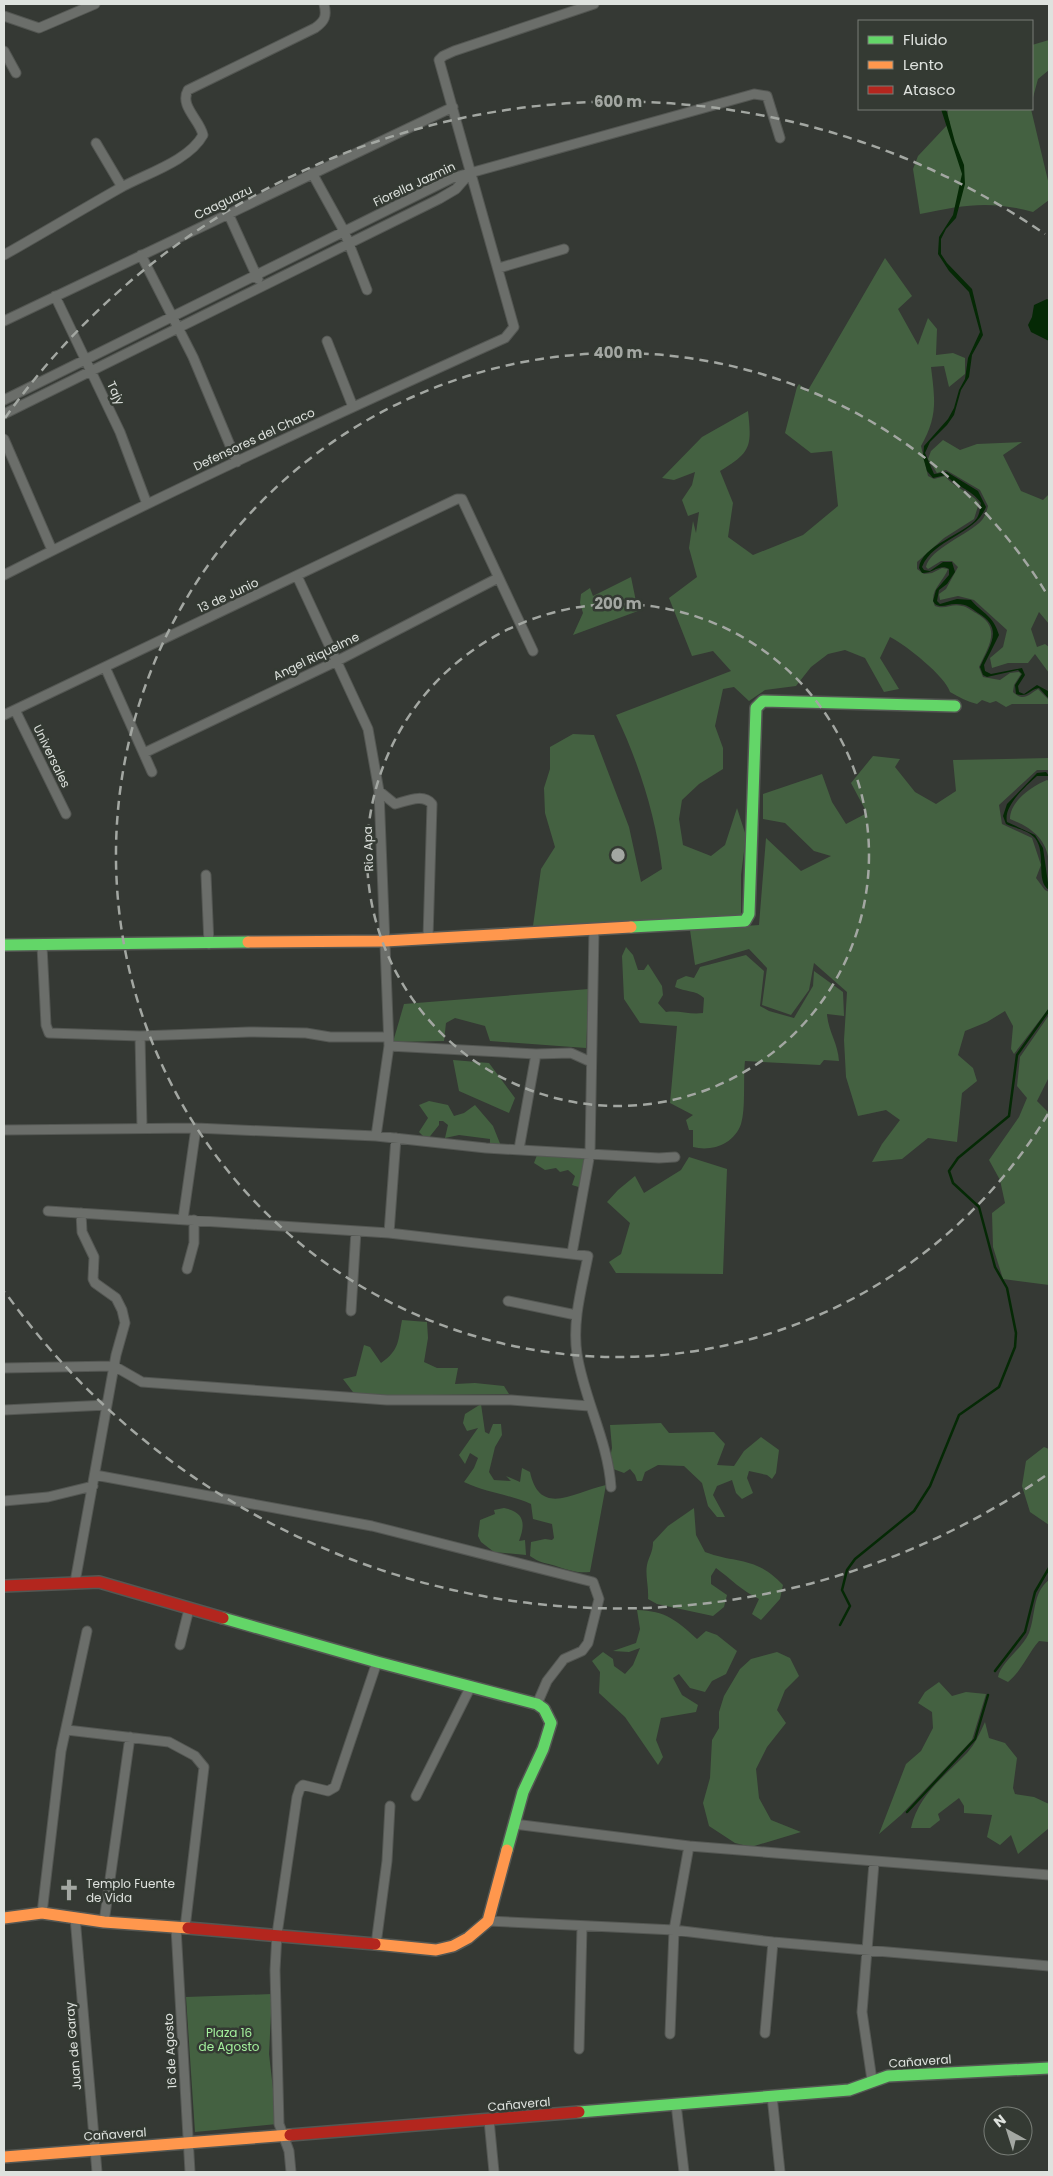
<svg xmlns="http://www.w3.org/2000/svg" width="1053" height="2176" viewBox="0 0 1053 2176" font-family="Poppins,sans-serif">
  <rect width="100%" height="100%" fill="#353934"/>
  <!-- green -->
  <path fill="#446141" d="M1049,40V70L1038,79L1032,101V45Z
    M948,109H1031L1049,185V200L1033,212C990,200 963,205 920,214L913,169L918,156L950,122L947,118Z
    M885,258L912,296L898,309L918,345L928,318L937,329L936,355L953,353L965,358V374L949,387L944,366L931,367C935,400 938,416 921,446L928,476L934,479L945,476C953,487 969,491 979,503L974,519L944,538L917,562V569L924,574L932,573L942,568L948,569C943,582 928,592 935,606C945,610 952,603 962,606C966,606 972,611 976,613C1002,628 989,645 979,667L983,677L1000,680L1010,673L1019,672L1021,674L1014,685L1013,692C1024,702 1028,695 1038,689L1048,699L1049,704H1012L1006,707L996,701L990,703L982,700L977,704C968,702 959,697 950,692C946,677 906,645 890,637L880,658L899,689L884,692L865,658L845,650L828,654L811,667L796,686L765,690L749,701L734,687L723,689L715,726L723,748V769L699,784L682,800L679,819L683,845L711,856L725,845L737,808L746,836L741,875V916L533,926L541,869L555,847L545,813L544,788L550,769V747L573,734L594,735L629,827L641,882L662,869C656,817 639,763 616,715L731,671L713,651L692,656L669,598L697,577L689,548L693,521L696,533L699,512L688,516L682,500L692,485L695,472L674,480L662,478L702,437L748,411C752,447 751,452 720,471L733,503L728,537L753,555L803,535L838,506L832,451L811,453L785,433L797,387L799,384L807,392Z
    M943,440L960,450L977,444L1022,442L1003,455L1021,491L1043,500L1049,494V624L1039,612L1031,629L1037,647L1045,644L1049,647V673L1035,654L1028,663H1008L992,668L990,658L1003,647L1007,630L974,600L958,596L940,600L939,594L946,589L958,567L952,561H941L928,569L926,567C929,549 970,534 982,520C985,517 987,510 988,506L980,490L946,470L937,473L928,459L931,451Z
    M631,577L638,611L573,635L583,613L580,603L581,594L590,588L593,596Z
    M873,756L900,759L895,767L915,792L936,804L956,791L953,760L1049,758V770H1037L999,805L1002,824L1032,838L1041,865L1036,878L1045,890L1049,892V1008L1014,1054L1011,1049L1013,1026L1005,1011L987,1022L965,1031L958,1055L973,1068L977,1081L962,1093L957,1142L928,1138L902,1159L872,1162L882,1144L900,1120L886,1110L858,1116L846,1077L844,1040L847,992L814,963L809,990L791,1015L762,1005L767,968L749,949L695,965L690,930L759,925L766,838L801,871L831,856L814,851L785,823L763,819V794L822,774L832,802L846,824L867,813L851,783Z
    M1047,780L1049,781V863C1047,838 1030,827 1010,819C1010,801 1032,786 1047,780Z
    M626,947L633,955L638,970H644L648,964L662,986L663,995L658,1003L666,1012C679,1010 690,1015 703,1013L704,998C696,990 685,992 675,987L677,980L686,976L694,978L700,967L746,955L764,971L760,1006L769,1011L794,1018L813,986L814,971L843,992L844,1016L827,1014C828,1031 838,1043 839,1061L824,1060L820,1065L745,1061C743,1078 746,1109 741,1124C734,1144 712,1152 693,1147V1130H689L686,1120L693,1115L670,1103L677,1026L640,1023L624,999L622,956Z
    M589,989L586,1048L490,1041L485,1026L455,1018L446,1023L444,1041L393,1042L404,1004Z
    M1049,1015V1077L1037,1101L1049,1113V1285L1003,1279L993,1247L992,1213L1005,1203L1000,1180L989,1160L1019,1117L1027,1098L1017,1086L1020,1057Z
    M453,1060L489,1063L515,1098L509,1113L459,1091Z
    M429,1101L448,1105L454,1116L464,1113L475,1105L493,1126L501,1146L490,1149V1139L459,1135L445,1138L448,1125L443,1121H439V1125L427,1140L419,1132L428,1118L419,1105Z
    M589,1154L582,1188L572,1185L575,1176L568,1170L560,1172L556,1168L545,1170L534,1163L537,1155Z
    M689,1157L727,1169L723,1274L616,1273L609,1262L621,1254L630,1223L607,1202L618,1190L635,1176L644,1193L681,1170Z
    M402,1320L427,1322L428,1338L424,1362L437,1368H458L455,1384L475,1383L504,1386L509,1394L356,1396L343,1379L356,1376L364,1345L370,1347L381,1363C400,1350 398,1340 402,1320Z
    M481,1404L485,1432L489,1434L493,1424H501L502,1435L495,1447L489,1472L494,1480L511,1481L506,1476L520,1482L522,1468L530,1472C540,1518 574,1492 606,1485L590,1572C578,1573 571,1571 559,1567C546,1562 543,1565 530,1556L531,1542L545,1539L552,1540L554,1538L552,1524L533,1519L531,1504C509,1494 486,1493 464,1482L474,1468L478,1458L470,1453L465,1464L459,1455L478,1428L467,1431L463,1423L465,1414Z
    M661,1423L669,1433L714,1432L725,1444L717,1465L734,1466L744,1451L761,1437L779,1450L776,1473L772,1479L767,1475L749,1471L747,1478L753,1493L742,1499L736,1493L732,1480L717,1486L713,1495L725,1517H717L708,1506L702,1483L684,1466L658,1465L645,1472L642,1481H637L635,1475L630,1469L624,1473L608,1467L612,1448L610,1425Z
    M1044,1447L1049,1449V1525L1030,1512L1022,1486L1026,1461Z
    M504,1508C524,1512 526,1523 519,1541L525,1540L526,1555L494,1552L481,1542L478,1536L480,1520L495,1514L494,1510Z
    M694,1508L696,1535L705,1552C737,1564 756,1556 783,1585L780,1599L761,1620L752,1614L759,1599C742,1591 731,1579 716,1568L711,1576V1584L727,1595L724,1607L713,1616L657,1604L648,1599C649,1588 645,1575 647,1565C649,1556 653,1552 653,1542L668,1526Z
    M1049,1580V1642L1039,1641C1027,1655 1021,1672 1008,1682L998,1677C1001,1662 1022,1649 1029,1633C1036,1615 1032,1593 1049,1580Z
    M637,1610C666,1611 676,1620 697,1639L706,1631L717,1635L737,1651L726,1674L712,1681L705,1692L690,1688L679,1674L673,1678L682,1695L698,1705L696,1712L661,1718L656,1740L663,1757L658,1765L625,1717L599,1693L600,1672L592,1661L603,1652L613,1659L614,1666L625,1674L633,1665L640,1648L629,1652L613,1651L636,1643L640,1629Z
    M777,1652L790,1658L799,1676L785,1690L777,1710L786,1723L767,1747L756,1769L759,1798L771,1820L801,1832L751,1847L735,1843L709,1826L703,1803L710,1778L712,1740L719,1728V1712L724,1696L740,1669L751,1659Z
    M939,1682L952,1696L966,1692L986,1694L972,1740L901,1815L879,1834L906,1764L921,1751L933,1728L932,1712L918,1703L925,1692Z
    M985,1722L989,1738L1005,1743L1017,1758L1013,1788L1015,1794L1034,1797L1049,1804V1828L1018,1854L1011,1835L1000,1845L987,1837L992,1815L964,1813V1806L959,1798L938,1814L940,1820L930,1828H911C918,1795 945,1776 967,1753C975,1744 980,1733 985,1722Z
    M272,1994L269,2054L277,2124L195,2132L186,1997Z"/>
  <!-- water -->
  <path fill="#052905" d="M941,109H945L947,112L955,142L964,165L965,184L956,218L946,229L941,239V254L947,263L972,289L983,335L972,355L969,377L961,390L954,415L947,425L930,442L925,453L934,474L947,472L978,491L986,507C975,535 933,539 922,567L924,570L930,571L943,562H952L955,572L947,584L939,590L937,601L940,604L957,599L971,600C983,614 993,615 999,635L984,665L985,671L991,674L1022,668L1025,675L1018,686L1019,692L1024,694L1037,685L1048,691L1049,699L1039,688C1028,690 1028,698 1016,694L1015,685L1022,674L1018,670L987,677L983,675L980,667C989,646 1005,629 978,613C971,608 967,604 957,604C949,603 942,609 935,604L933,601L936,590L949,575V569C940,563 932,574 922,573L919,568C921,545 966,534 977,518C980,513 980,508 981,503C970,488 956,487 946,475L933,478L927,471L923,457L924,446L948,419L954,408L959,390L965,379L968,358L980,332L969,292L949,271L938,254L939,237L953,215L962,174Z
    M1047,299L1049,300V341L1031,332L1028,325L1032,317L1034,305Z
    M1037,773L1046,772L1049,776H1037C1026,786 1003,806 1007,822L1035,835L1043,848L1049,890C1035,881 1047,853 1035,838C1028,830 1015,828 1006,824L1003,816L1007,804Z"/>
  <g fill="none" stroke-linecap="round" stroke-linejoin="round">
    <!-- stream -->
    <path stroke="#052905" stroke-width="2.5" d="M840,1625L850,1606L842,1590L847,1570L855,1559L914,1511L930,1486L959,1415L999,1387L1015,1347L1016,1333L1007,1288L995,1267L979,1207L953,1183L949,1171L958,1158L1009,1116L1017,1055L1049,1010
      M995,1671L1025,1632L1035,1592L1049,1568
      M907,1812L975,1739L988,1695"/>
    <!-- street casing -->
    <g stroke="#545753" stroke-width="11">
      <path id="street" d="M4,16L39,28L95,4
        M4,51L16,73
        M96,143L122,187
        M312,173L344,231L367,290
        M228,213L258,279
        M4,255C43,233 81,210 120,188C145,174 189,161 203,135C200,120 179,106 188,90L315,28C325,21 327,16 324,4
        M141,255L193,357L237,462
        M499,268L564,249
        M55,296L120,432L147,504
        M4,321L453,107
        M327,341L353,407
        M4,400L452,178L754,94L767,96L780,138
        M4,414L439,199L456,189L470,173
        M4,439L52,550
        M4,575C169,491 336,414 505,338L514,327L439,60L443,56L454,51L594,4
        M297,576L368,729L379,791L389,1046L376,1136
        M105,667L152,772
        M15,710L66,814
        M4,715L457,499H462L533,651
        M144,753L337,661L498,578
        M379,791L395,804C407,801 423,793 432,804L428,938
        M206,875L209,944
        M42,946L46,1025L49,1033L140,1036L249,1032L306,1033L330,1037H387
        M140,1036L142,1128
        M389,1046L536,1054L519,1149
        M536,1054L571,1053L591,1062
        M4,1130L196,1128L376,1136L486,1148L659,1158L675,1157
        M48,1211L389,1233L588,1256C582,1287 572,1321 577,1354C584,1399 608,1441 611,1487
        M183,1219L196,1128
        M389,1233L396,1138
        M572,1253L590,1153L594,929
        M187,1269L194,1243V1220
        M508,1301L576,1315
        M351,1311L356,1231
        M4,1368L114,1366L142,1382L387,1400H511L589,1406
        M4,1410L107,1405
        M95,1475L372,1526L593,1582L599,1599L588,1643L582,1651L564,1659L547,1681L537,1704
        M4,1501L48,1497L93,1486
        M75,1582L116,1355L125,1323L122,1310L116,1298L95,1283L93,1279L94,1257L82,1232L81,1213
        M180,1645L189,1609
        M67,1730L169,1742L195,1756L204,1767L185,1928
        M416,1796L470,1688
        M514,1824L689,1846L1049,1875
        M42,1913L61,1751L87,1631
        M75,1917L97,2172
        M488,1921L674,1930L773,1942L1049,1966
        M104,1922L130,1737
        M176,1928L190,2172
        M376,1944L387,1861L390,1806
        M765,2033L773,1942
        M670,2034L674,1930L689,1846
        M579,2049L582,1926
        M872,2080L862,2012L874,1863
        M772,2096L780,2172
        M676,2104L684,2172
        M489,2120L494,2172
        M291,2172L289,2151L279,2124L275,1970L277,1934L297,1797L300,1788L303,1785L328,1791L335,1787L377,1662"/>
    </g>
    <!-- fast casing -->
    <g stroke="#545753" stroke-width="14">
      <path id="fast" d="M631,927L745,921L749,914L756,708L763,701L955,706
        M4,945L248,942
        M223,1618L377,1662L537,1704L544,1709L551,1723L543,1749L523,1792L507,1850
        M579,2112L849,2090L888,2076L1049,2068"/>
    </g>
    <!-- slow casing -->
    <g stroke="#545753" stroke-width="14">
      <path id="slow" d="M248,942L385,941L631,927
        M4,1918L42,1913L104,1922L188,1928
        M375,1944L436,1950L453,1946L468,1938L488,1921L507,1850
        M4,2157L290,2135"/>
    </g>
    <!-- jam casing -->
    <g stroke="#545753" stroke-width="14">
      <path id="jam" d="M4,1586L99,1582L223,1618
        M188,1928L375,1944
        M290,2135L579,2112"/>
    </g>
    <!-- street -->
    <use href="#street" stroke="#6b6e6a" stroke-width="9"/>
    <!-- fast -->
    <use href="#fast" stroke="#63d668" stroke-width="11"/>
    <!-- slow -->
    <use href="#slow" stroke="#ff974d" stroke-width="11"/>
    <!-- jam -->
    <use href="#jam" stroke="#b3261e" stroke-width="11"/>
  </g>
  <!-- distance rings -->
  <g fill="none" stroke="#a3a7a2" stroke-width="2.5" stroke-dasharray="9 6">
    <circle cx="618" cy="855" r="251"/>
    <path d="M1048 1114A502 502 0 1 1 1048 596"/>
    <path d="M1045 1476A753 753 0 0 1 5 1292M5 418A753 753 0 0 1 1045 234"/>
  </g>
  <!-- icons -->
  <defs>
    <g id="church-bare" transform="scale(1.725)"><path d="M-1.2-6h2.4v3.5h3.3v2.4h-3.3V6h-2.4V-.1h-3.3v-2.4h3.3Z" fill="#a3a7a2" stroke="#343a33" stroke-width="2.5" paint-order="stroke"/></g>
  </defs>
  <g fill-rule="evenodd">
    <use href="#church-bare" x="69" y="1890"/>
  </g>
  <g text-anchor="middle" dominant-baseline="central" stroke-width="5" stroke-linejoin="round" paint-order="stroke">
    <!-- street labels -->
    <g font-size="12" fill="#dee2de" stroke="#343a33">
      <text transform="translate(414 184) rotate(-25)">Fiorella Jazmin</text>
      <text transform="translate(223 202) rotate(-26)">Caaguazu</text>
      <text transform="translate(116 393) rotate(65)">Tajy</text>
      <text transform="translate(254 439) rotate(-25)">Defensores del Chaco</text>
      <text transform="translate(228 595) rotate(-25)">13 de Junio</text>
      <text transform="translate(316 656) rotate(-26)">Angel Riquelme</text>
      <text transform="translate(52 756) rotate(64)">Universales</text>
      <text transform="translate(368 849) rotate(-92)">Rio Apa</text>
      <text transform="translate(73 2046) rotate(-95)">Juan de Garay</text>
      <text transform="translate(170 2051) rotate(-93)">16 de Agosto</text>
      <text transform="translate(920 2061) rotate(-4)">Cañaveral</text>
      <text transform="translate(519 2104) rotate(-5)">Cañaveral</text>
      <text transform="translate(115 2134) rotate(-4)">Cañaveral</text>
    </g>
    <!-- poi labels -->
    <g font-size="12" fill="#dee2de" stroke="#343a33" text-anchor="start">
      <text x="86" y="1883">Templo Fuente<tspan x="86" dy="14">de Vida</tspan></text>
    </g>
    <!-- park labels -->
    <g font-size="12" fill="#a4f19d" stroke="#343a33">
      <text x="229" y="2032">Plaza 16<tspan x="229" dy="14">de Agosto</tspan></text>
    </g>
  </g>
  <circle cx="618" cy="855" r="8" fill="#a3a7a2" stroke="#343a33" stroke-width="2.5"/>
  <g font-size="15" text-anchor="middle" font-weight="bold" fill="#a3a7a2" stroke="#343a33" stroke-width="5" stroke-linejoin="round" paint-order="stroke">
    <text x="618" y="107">600 m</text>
    <text x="618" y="358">400 m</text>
    <text x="618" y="609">200 m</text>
  </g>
  <!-- border -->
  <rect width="1053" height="2176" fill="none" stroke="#dee2de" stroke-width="10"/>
  <!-- legend -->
  <rect x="858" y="20" width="175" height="90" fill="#343a33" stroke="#787d77"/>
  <rect x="868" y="36" width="25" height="8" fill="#63d668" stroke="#787d77"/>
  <text x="903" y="45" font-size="15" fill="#dee2de">Fluido</text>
  <rect x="868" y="61" width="25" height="8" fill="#ff974d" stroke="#787d77"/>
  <text x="903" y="70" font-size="15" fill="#dee2de">Lento</text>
  <rect x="868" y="86" width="25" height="8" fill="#b3261e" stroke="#787d77"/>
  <text x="903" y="95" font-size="15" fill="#dee2de">Atasco</text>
  <!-- north arrow -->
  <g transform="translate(1008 2131) rotate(321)"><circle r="24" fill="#343a33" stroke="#787d77"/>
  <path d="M0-4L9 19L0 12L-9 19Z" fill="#a3a7a2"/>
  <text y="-8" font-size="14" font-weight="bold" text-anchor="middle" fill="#dee2de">N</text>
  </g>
</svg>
